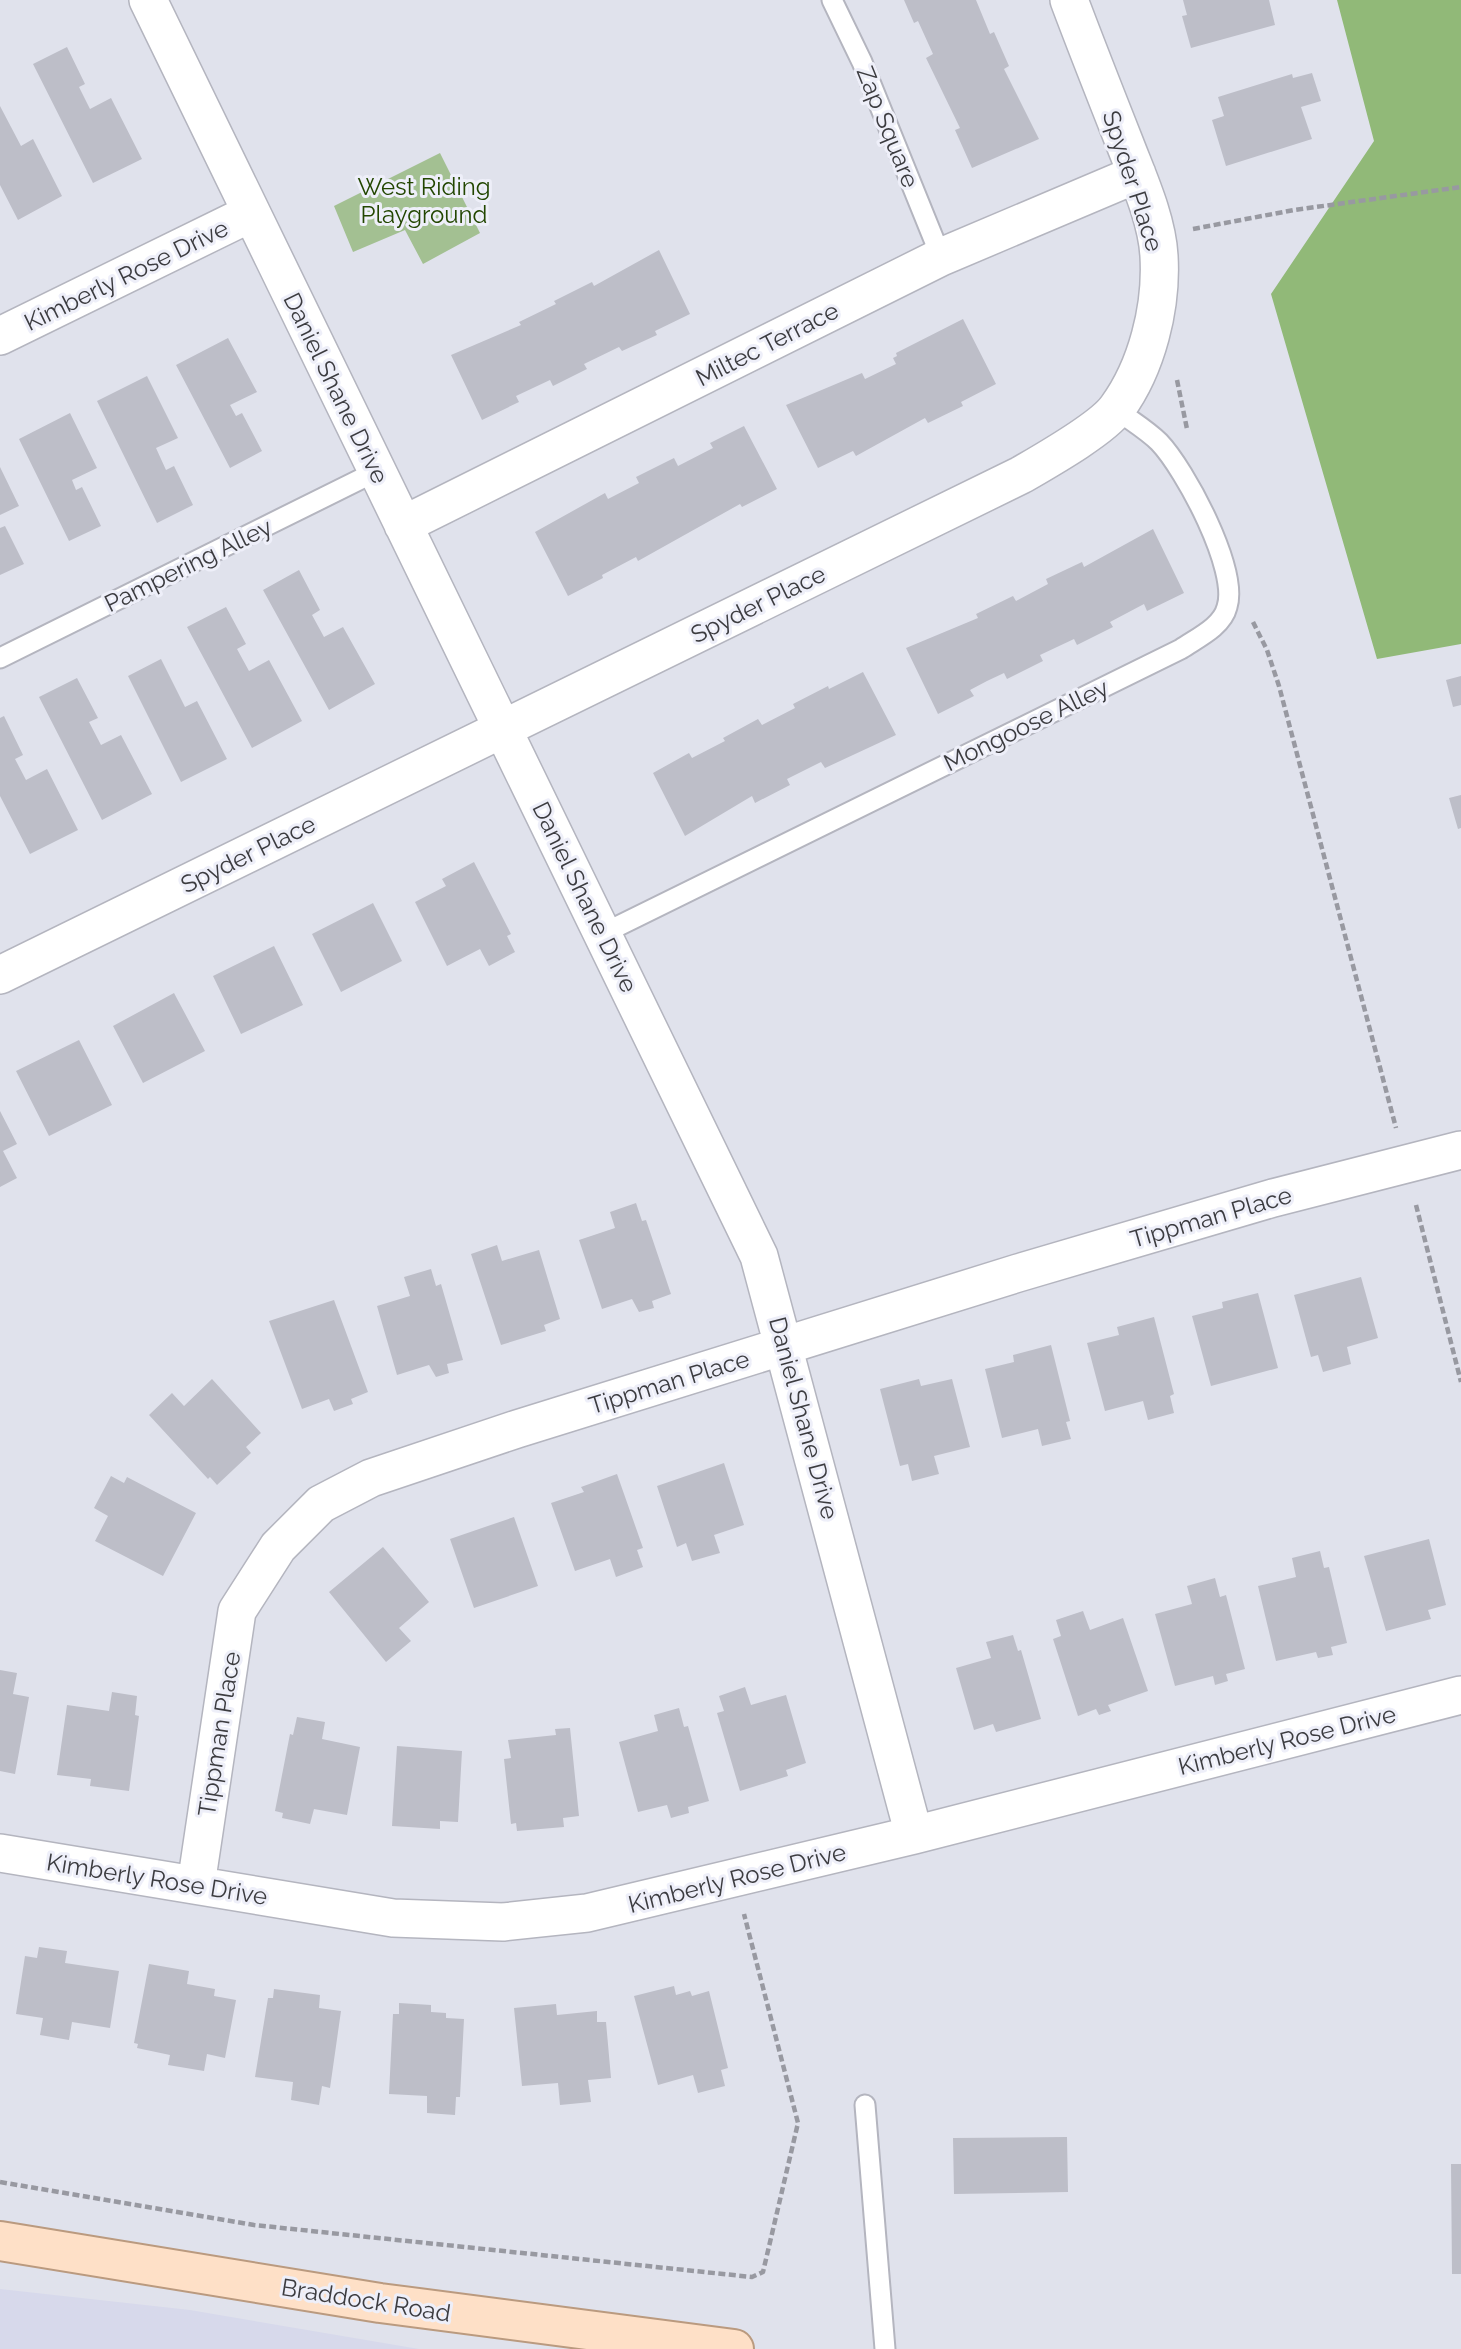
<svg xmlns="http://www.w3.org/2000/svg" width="1461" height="2349" viewBox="0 0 1461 2349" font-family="Raleway,sans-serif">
  <rect width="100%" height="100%" fill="#e0e2ec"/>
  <!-- built -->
  <path fill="#d7d9eb" d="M0,2289L190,2310L419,2349H0Z"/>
  <!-- green -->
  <path fill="#a3c092" d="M440,153L480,233L423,264L405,230L353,252L334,206Z"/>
  <!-- forest -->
  <path fill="#91b978" d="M1337,0H1461V644L1377,659L1271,294L1374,141Z"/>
  <!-- building -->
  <path fill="#bdbec8" d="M904,0H976L990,34L994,32L1009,66L1004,69L1039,139L972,168L955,130L960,128L926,58L933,54L918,21L914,23Z
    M1183,0H1269L1275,25L1191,48L1182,16L1187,15Z
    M67,47L85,84L79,87L90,109L111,98L142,159L93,183L33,64Z
    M1312,73L1321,101L1301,107L1312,139L1226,166L1212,120L1224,116L1218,97L1292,74L1293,78Z
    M0,106L21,146L33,139L62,196L18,220L0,185Z
    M659,250L690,314L655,331L657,335L622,351L619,347L584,364L587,369L553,386L550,380L516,396L519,402L482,420L451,355L521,325L519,322L556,304L554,301L592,282L594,286Z
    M963,319L996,384L961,402L963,406L928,423L925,418L856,456L853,451L818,468L786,405L862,373L865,379L896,364L893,358L897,356L896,353Z
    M228,338L257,392L230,405L236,416L242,413L262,451L230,468L176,365Z
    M147,376L178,438L156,448L166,470L174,466L193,505L157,523L97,401Z
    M70,413L97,468L72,480L76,490L82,487L101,526L69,541L19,439Z
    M744,426L777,489L742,507L740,504L638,561L636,557L602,575L603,578L568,596L535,532L605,493L608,499L639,483L636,477L674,458L678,466L713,448L710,443Z
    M0,467L19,506L0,515Z
    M5,526L24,564L0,575V528Z
    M1153,529L1184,593L1147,611L1144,604L1110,622L1113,627L1077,645L1074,639L1040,655L1043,661L1007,679L1004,673L987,681L970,690L974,696L938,714L906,648L978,618L976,614L1013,596L1016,601L1048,584L1046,579L1082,562L1084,567Z
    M299,570L320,610L312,615L324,637L343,627L375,684L329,710L263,590Z
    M226,607L246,644L237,649L249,671L269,660L302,721L252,748L187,627Z
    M161,659L185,707L197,701L227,759L181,782L128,676Z
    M863,672L896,735L825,768L821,762L787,779L790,785L755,803L752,796L685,836L653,773L689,753L692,758L725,741L723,738L758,719L762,725L795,708L793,704L828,686L829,689Z
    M1461,676V705L1453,707L1446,680Z
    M77,678L98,718L89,722L101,745L121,735L152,794L102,820L39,697Z
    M4,716L23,755L15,759L26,780L47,769L78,830L30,854L0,796V718Z
    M1461,795V828L1458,829L1449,798Z
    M474,862L511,934L507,936L515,952L489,966L480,949L447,966L415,902L446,886L442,879Z
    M373,903L402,961L341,992L312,934Z
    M274,946L303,1005L241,1034L213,976Z
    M174,993L205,1051L143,1083L113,1026Z
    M79,1040L112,1105L49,1136L16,1071Z
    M0,1111L17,1144L3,1151L17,1178L0,1187Z
    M636,1203L642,1221L646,1220L671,1294L652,1301L654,1308L639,1312L632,1299L602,1309L579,1240L615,1228L610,1212Z
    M497,1245L502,1261L539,1250L560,1319L544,1325L546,1331L501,1345L471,1254Z
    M431,1269L436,1286L441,1284L463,1360L447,1364L449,1373L436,1377L429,1365L397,1375L377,1306L410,1296L404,1277Z
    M1361,1277L1378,1338L1347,1347L1351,1364L1323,1372L1318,1355L1311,1357L1294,1295Z
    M1258,1293L1278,1368L1211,1386L1192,1316L1223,1308L1222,1302Z
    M334,1300L368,1392L351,1399L353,1404L334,1411L329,1399L302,1409L269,1321Z
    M1154,1317L1174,1394L1170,1396L1174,1413L1148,1420L1143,1401L1105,1411L1087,1343L1119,1335L1117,1327Z
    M1051,1345L1070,1421L1066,1422L1071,1439L1042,1446L1038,1429L1002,1438L985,1369L1014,1362L1013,1355Z
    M212,1379L261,1433L246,1447L251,1453L217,1485L210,1477L208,1479L149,1415L172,1393L184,1406Z
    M919,1379L921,1386L952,1379L970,1447L934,1456L939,1474L912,1481L908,1464L900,1466L880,1389Z
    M724,1463L744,1525L714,1535L720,1553L692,1561L686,1543L677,1547L657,1486Z
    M617,1474L643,1548L637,1550L643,1567L616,1577L610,1559L575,1571L551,1503L584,1492L581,1487Z
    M111,1476L124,1483L127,1477L196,1513L163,1576L95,1541L108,1516L94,1508Z
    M514,1517L538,1586L474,1608L450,1539Z
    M1429,1539L1446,1605L1428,1610L1431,1619L1386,1631L1364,1556Z
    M383,1547L429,1602L399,1628L411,1641L386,1662L329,1592Z
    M1320,1551L1324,1568L1329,1567L1347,1643L1331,1647L1333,1655L1318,1658L1316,1652L1276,1661L1258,1586L1296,1577L1292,1558Z
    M1215,1578L1220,1597L1226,1595L1245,1669L1226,1674L1228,1681L1215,1685L1213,1676L1175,1686L1155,1614L1192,1604L1187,1586Z
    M1083,1611L1090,1630L1123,1618L1148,1691L1108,1705L1111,1711L1099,1715L1096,1709L1078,1716L1053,1639L1061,1636L1056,1620Z
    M1013,1635L1018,1651L1021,1650L1041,1719L996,1732L993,1724L974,1730L956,1668L991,1658L986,1642Z
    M0,1670L17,1673L13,1694L29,1697L15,1774L0,1771Z
    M745,1687L751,1705L786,1695L806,1763L786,1770L788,1776L740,1791L717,1713L724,1711L719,1696Z
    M112,1692L137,1696L135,1715L139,1716L129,1791L90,1786L91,1779L57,1775L67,1705L109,1711Z
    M679,1708L684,1727L688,1726L709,1801L688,1807L689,1813L671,1818L667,1805L638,1812L619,1742L658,1731L654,1715Z
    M297,1717L325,1722L322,1739L360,1747L347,1815L314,1809L310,1824L282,1818L283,1813L275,1811L290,1734L293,1735Z
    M570,1728L579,1816L563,1818L564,1827L517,1831L516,1823L511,1824L504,1759L511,1758L508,1740L556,1735L555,1729Z
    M397,1746L462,1751L458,1822L440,1821V1829L392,1826Z
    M39,1947L67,1951L65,1963L119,1971L110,2028L72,2022L69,2040L40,2035L43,2018L16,2014L25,1956L37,1958Z
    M149,1964L189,1971L187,1984L215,1989L214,1996L236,2000L225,2058L207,2054L204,2071L168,2065L170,2055L137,2048L138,2044L134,2043Z
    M674,1986L676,1995L690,1991L692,1996L709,1991L728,2068L721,2070L725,2086L698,2093L693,2075L658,2085L634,1996Z
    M274,1989L320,1995L319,2008L341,2011L330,2088L322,2086L319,2105L291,2100L293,2082L255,2077L268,1998H273Z
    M399,2003L431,2005V2012L446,2013V2018L464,2019L460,2097H456L455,2115L427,2113V2096L389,2094L393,2014H399Z
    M556,2004L557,2015L597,2011V2022H606L611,2078L588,2080L591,2102L560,2105L558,2083L522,2086L514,2008Z
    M1067,2137L1068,2192L954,2194L953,2138Z
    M1451,2164H1461V2274H1452Z"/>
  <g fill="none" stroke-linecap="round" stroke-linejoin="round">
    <!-- service casing -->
    <g stroke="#b4b5bf" stroke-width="23">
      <path id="service" d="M832,0L862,62L941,257
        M0,658L377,471
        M602,934L1181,649C1197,638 1222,627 1227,607C1239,570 1185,469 1159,442C1147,430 1130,420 1117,410
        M865,2105L885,2349"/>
    </g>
    <!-- minor casing -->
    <g stroke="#b4b5bf" stroke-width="40">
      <path id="minor" d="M148,0L759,1256L914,1835
        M0,336L251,213
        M403,525L941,257L1137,174
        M0,975L1021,475C1045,461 1102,429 1117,408C1147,367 1162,307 1159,256C1157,219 1138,178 1125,144C1106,96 1087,48 1069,0
        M0,1853L393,1918L503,1922L587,1913L914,1835L1461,1695
        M196,1885L237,1611L278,1547L321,1504L371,1478L517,1429L1018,1273L1273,1198L1461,1150"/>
    </g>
    <!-- primary casing -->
    <g stroke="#ba9a7f" stroke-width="42">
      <path id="primary" d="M0,2241L380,2303L734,2349"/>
    </g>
    <!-- path -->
    <path stroke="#9899a1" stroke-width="4.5" stroke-dasharray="7 3.5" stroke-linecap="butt" d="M1193,229L1294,210L1461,187
      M1177,380L1187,429
      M1253,622L1267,650L1279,686L1396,1128
      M1416,1205L1461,1382
      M0,2182L254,2225L752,2277L763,2272L798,2123L744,1914"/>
    <!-- service -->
    <use href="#service" stroke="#fff" stroke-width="19"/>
    <!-- minor -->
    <use href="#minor" stroke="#fff" stroke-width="37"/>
    <!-- primary -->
    <use href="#primary" stroke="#fee0c7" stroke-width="38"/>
  </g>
  <g text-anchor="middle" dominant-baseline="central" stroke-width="6" stroke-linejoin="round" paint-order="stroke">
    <!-- street labels -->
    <g font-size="24" fill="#3c3c40" stroke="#eeeff9">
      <text transform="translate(888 127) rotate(68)">Zap Square</text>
      <text transform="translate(1133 181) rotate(72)">Spyder Place</text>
      <text transform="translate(126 275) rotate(-26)">Kimberly Rose Drive</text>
      <text transform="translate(767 344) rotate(-27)">Miltec Terrace</text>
      <text transform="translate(336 388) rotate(64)">Daniel Shane Drive</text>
      <text transform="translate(188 565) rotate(-26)">Pampering Alley</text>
      <text transform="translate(758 604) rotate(-26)">Spyder Place</text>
      <text transform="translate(1026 725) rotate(-26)">Mongoose Alley</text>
      <text transform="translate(248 854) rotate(-26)">Spyder Place</text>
      <text transform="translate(585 897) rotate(64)">Daniel Shane Drive</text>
      <text transform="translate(1211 1217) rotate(-16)">Tippman Place</text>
      <text transform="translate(669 1382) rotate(-17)">Tippman Place</text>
      <text transform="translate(804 1418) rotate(75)">Daniel Shane Drive</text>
      <text transform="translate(219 1734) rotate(-81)">Tippman Place</text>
      <text transform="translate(1287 1740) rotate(-14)">Kimberly Rose Drive</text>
      <text transform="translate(737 1878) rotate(-14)">Kimberly Rose Drive</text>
      <text transform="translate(157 1879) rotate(9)">Kimberly Rose Drive</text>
      <text transform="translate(366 2300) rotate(9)">Braddock Road</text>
    </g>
    <!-- park labels -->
    <g font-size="24" fill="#224600" stroke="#eeeff9">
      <text x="424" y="186">West Riding<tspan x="424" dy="28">Playground</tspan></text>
    </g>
  </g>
</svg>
